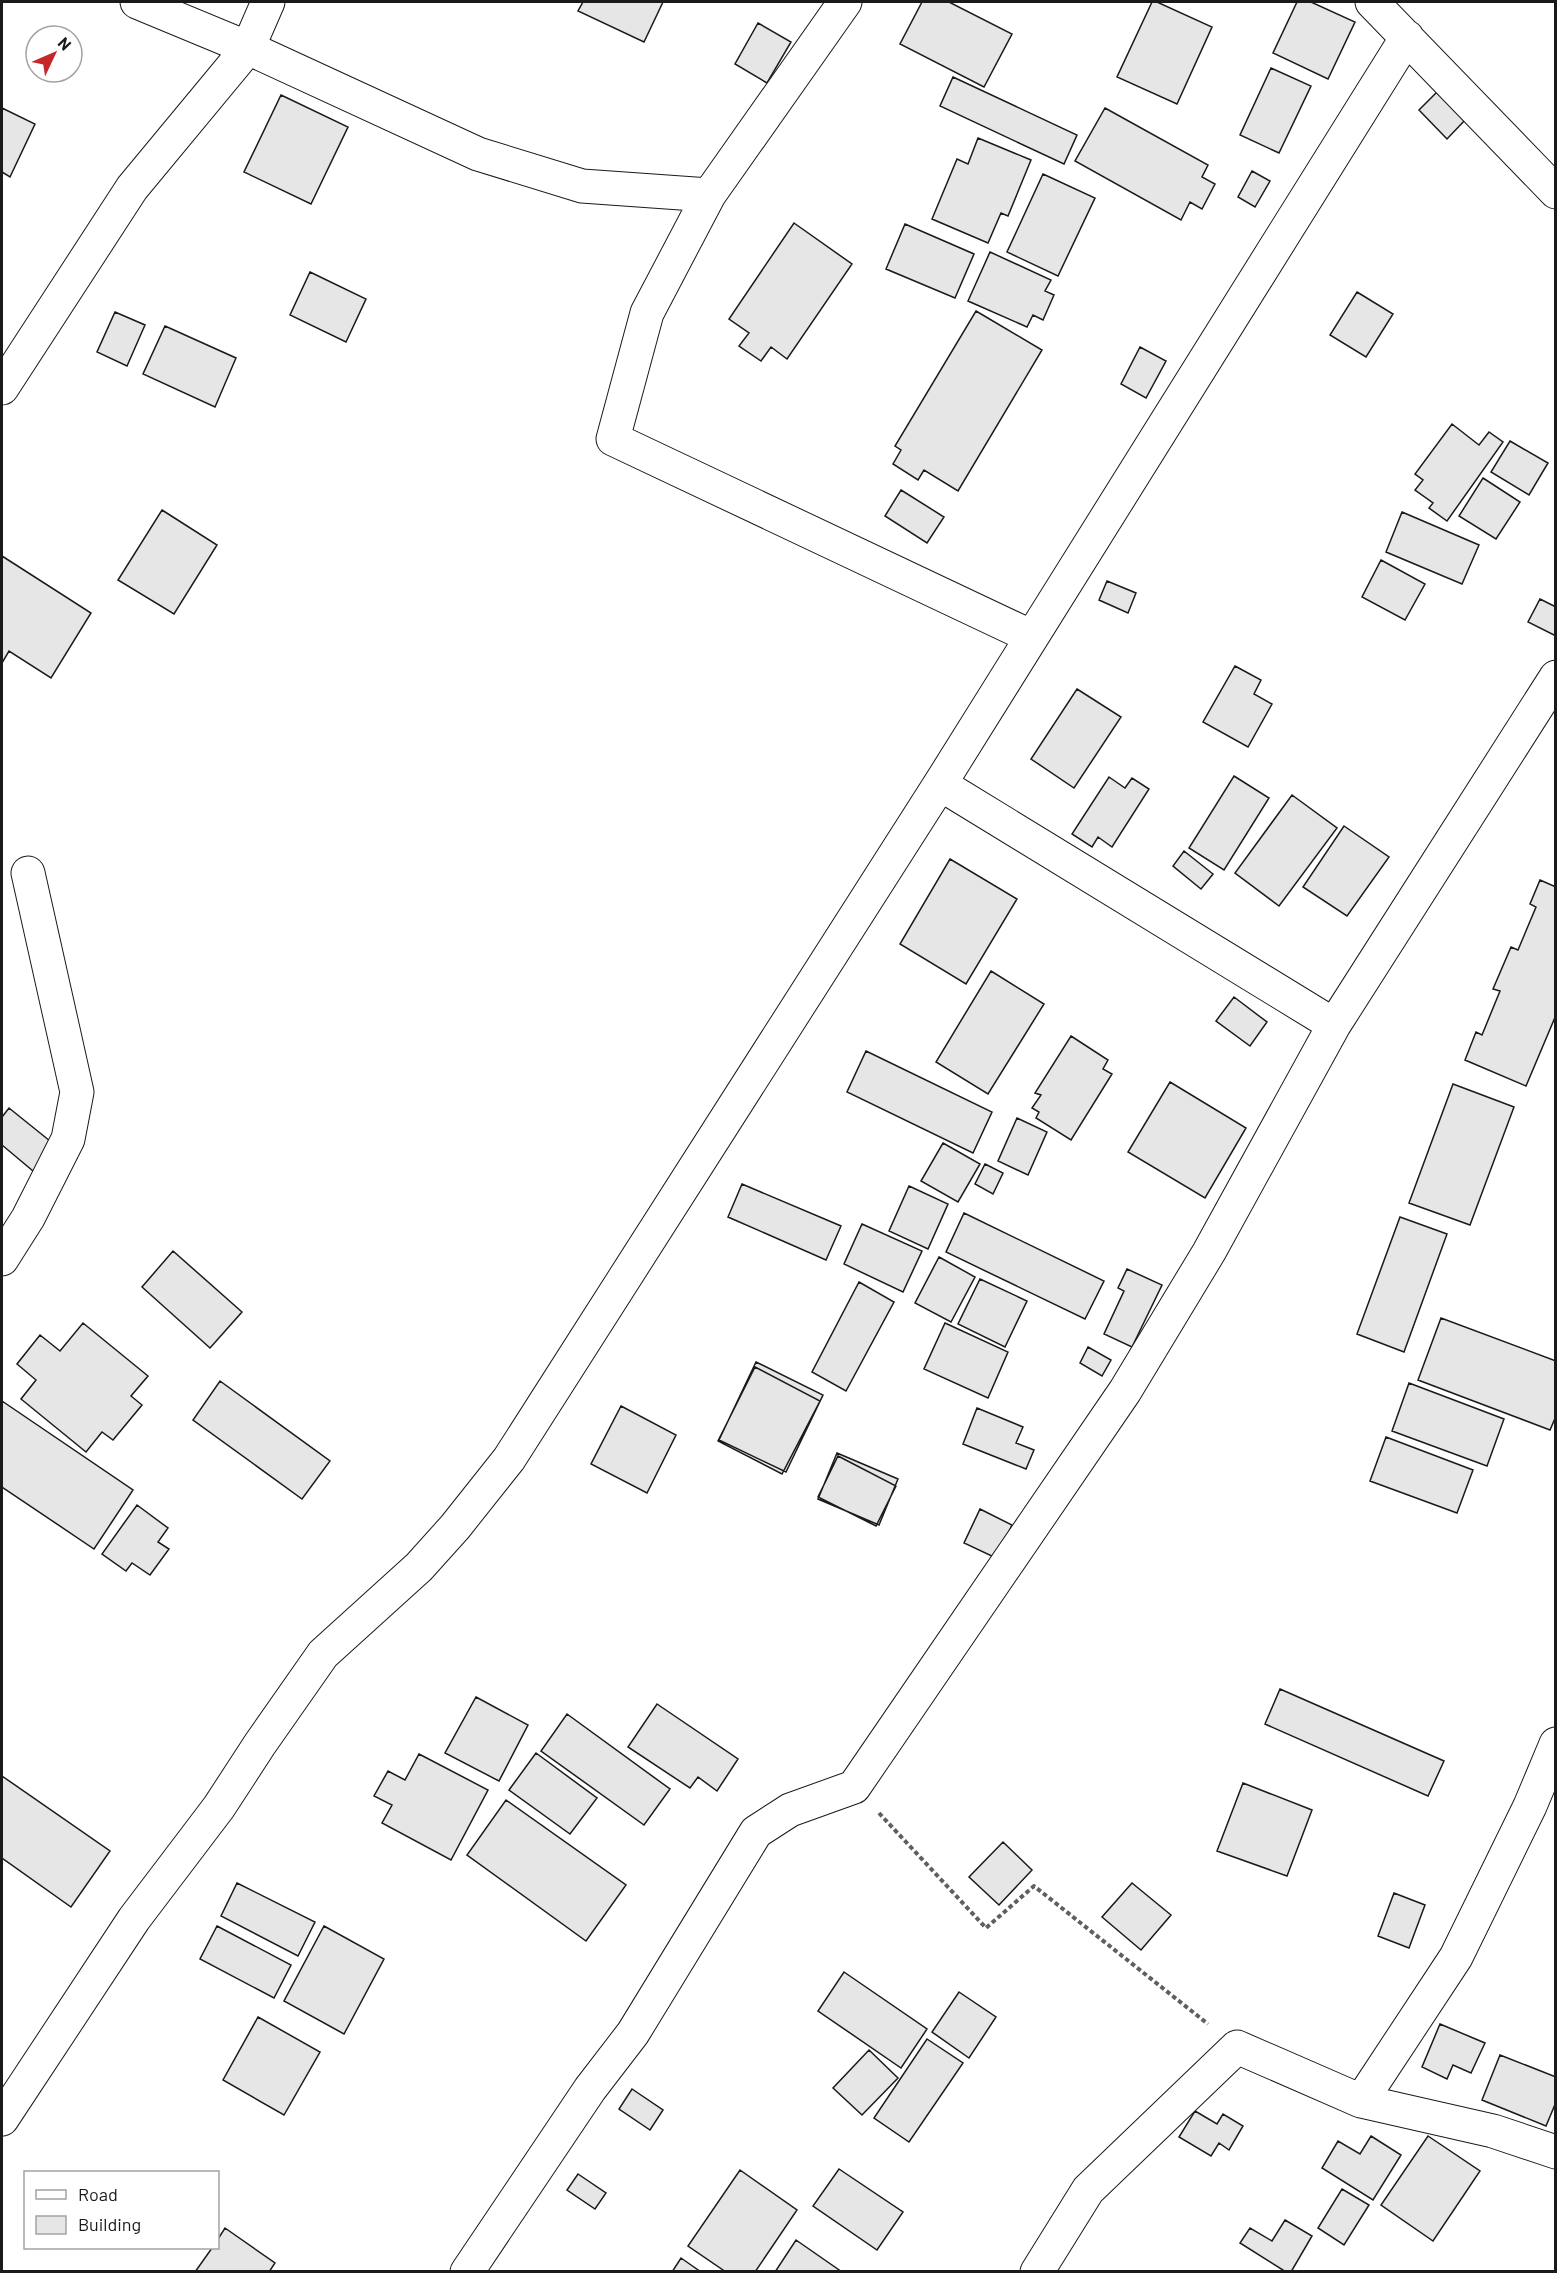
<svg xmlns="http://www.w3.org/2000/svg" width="1557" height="2273" viewBox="0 0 1557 2273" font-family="Barlow,sans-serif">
  <rect width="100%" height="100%" fill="#fff"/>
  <!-- building -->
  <path fill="#e6e6e6" stroke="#1a1a1a" stroke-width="1.5" d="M583,2H663L644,42L578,11Z
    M922,2H949L1012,34L984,87L900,44Z
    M1152,2H1157L1212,27L1177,104L1117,77Z
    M1297,2H1311L1355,22L1328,79L1273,53Z
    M758,23L791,42L767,83L735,64Z
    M1271,68L1311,86L1279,153L1240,135Z
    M953,77L1077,135L1064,164L940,106Z
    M1438,91L1466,119L1447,139L1419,110Z
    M281,95L348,127L311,204L244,172Z
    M2,108L35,124L10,177L2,172Z
    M1105,108L1208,165L1202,177L1215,184L1202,209L1190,202L1181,220L1075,161Z
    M978,138L1031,160L1008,216L1001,213L988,243L932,219L957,159L968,164Z
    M1252,171L1270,181L1255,207L1238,197Z
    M1043,174L1095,198L1058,276L1007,252Z
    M794,223L852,264L787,359L771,347L761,361L739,346L749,333L729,319Z
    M905,224L974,254L955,298L886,269Z
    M990,252L1051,280L1045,291L1054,295L1043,320L1033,315L1027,327L968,301Z
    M310,272L366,299L346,342L290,315Z
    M1357,292L1393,314L1366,357L1330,335Z
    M976,311L1042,350L958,491L924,470L918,480L893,464L901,450L895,446Z
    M115,312L145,325L127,366L97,352Z
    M165,326L236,358L215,407L143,374Z
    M1140,347L1166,361L1146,398L1121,384Z
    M1452,424L1479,445L1489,432L1503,442L1447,521L1429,508L1433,503L1415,490L1423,480L1415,474Z
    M1510,441L1548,463L1529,495L1491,472Z
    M1483,478L1520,502L1496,539L1459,516Z
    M901,490L944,517L927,543L885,516Z
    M162,510L217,545L174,614L118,580Z
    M1402,512L1479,545L1462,584L1386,552Z
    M2,556L91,613L51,678L9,651L2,663Z
    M1381,560L1425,584L1405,620L1362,597Z
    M1107,581L1136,593L1128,613L1099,600Z
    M1540,599L1556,607V636L1528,622Z
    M1235,666L1261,680L1254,694L1272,704L1248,747L1203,722Z
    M1077,689L1121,717L1074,788L1031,759Z
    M1234,776L1269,798L1224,870L1189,848Z
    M1109,777L1125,788L1132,778L1149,789L1112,847L1098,837L1092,847L1072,834Z
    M1292,795L1337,828L1279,906L1235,873Z
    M1344,826L1389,857L1347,916L1303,887Z
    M1184,851L1213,874L1201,889L1173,866Z
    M950,859L1017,899L966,984L900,944Z
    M1540,880L1556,887V1015L1526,1086L1465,1060L1476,1032L1482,1035L1500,991L1493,989L1511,947L1518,950L1536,907L1530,904Z
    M991,971L1044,1004L988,1094L936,1062Z
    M1234,997L1267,1022L1250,1046L1216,1021Z
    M1071,1036L1108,1060L1103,1069L1112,1074L1071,1140L1036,1118L1039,1112L1032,1108L1041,1095L1035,1093Z
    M866,1051L992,1112L973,1153L847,1092Z
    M1170,1082L1246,1128L1205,1198L1128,1152Z
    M1453,1084L1514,1107L1470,1225L1409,1203Z
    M9,1108L55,1145L33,1171L2,1145V1117Z
    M1017,1118L1047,1132L1028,1175L998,1161Z
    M943,1143L980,1164L958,1202L921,1181Z
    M985,1164L1003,1173L993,1194L975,1184Z
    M742,1184L841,1226L826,1260L728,1217Z
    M909,1186L948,1204L928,1249L889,1231Z
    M964,1213L1104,1281L1085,1319L946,1252Z
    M1400,1217L1447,1234L1404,1352L1357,1334Z
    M862,1224L922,1251L903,1292L844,1264Z
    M173,1251L242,1312L210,1348L142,1287Z
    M939,1257L975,1277L951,1322L915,1303Z
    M1127,1269L1162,1285L1132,1347L1104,1334L1124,1291L1118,1288Z
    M980,1279L1027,1301L1005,1347L958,1324Z
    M859,1282L894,1302L846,1391L812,1372Z
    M1441,1318L1556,1361V1416L1550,1430L1418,1380Z
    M83,1323L148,1376L131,1396L142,1405L113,1440L102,1432L86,1452L21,1399L36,1380L17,1364L40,1335L60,1351Z
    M945,1323L1008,1352L988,1398L924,1369Z
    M1088,1347L1111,1360L1102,1376L1080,1363Z
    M756,1362L823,1395L786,1472L719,1440Z
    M755,1367L820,1401L782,1474L718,1441Z
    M220,1381L330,1461L302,1499L193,1420Z
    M1409,1383L1504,1419L1487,1466L1392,1431Z
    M2,1401L133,1490L94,1549L2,1487Z
    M621,1406L676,1435L647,1493L591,1464Z
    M977,1408L1023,1427L1016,1443L1034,1450L1026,1469L963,1444Z
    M1386,1437L1473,1470L1457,1513L1370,1481Z
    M837,1453L898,1479L879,1525L818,1499Z
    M838,1456L896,1486L876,1526L818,1497Z
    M137,1505L168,1528L158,1542L169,1549L150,1575L132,1563L126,1571L102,1554Z
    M980,1509L1012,1525L996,1558L964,1543Z
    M1280,1689L1444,1761L1428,1796L1265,1724Z
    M476,1697L528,1725L499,1781L445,1753Z
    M657,1704L738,1759L717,1791L698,1777L690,1788L628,1747Z
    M567,1714L670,1789L644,1825L541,1751Z
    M536,1753L597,1798L570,1834L509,1790Z
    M419,1754L488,1790L451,1860L382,1823L392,1805L374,1796L388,1771L405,1780Z
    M2,1776L110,1851L71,1907L2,1858Z
    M1243,1783L1312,1810L1287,1876L1217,1851Z
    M506,1800L626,1885L586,1941L467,1855Z
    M1003,1842L1032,1870L999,1905L969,1877Z
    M237,1883L315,1922L298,1956L221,1916Z
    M1132,1883L1171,1915L1141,1950L1102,1917Z
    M1394,1893L1425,1905L1409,1948L1378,1936Z
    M217,1926L291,1965L274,1998L200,1959Z
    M324,1926L384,1959L344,2034L284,2001Z
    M844,1972L927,2029L901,2068L818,2011Z
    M959,1992L996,2017L969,2058L932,2032Z
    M258,2017L320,2052L284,2115L223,2080Z
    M1440,2024L1485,2043L1471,2073L1453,2065L1447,2079L1422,2067Z
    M927,2039L963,2063L909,2142L874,2118Z
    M869,2050L898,2078L862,2115L833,2088Z
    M1500,2055L1556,2077V2102L1546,2126L1482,2100Z
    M632,2089L663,2110L650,2130L619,2109Z
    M1195,2111L1217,2124L1223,2114L1243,2126L1229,2150L1219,2143L1211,2156L1179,2137Z
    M1371,2136L1401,2155L1373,2200L1322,2168L1338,2141L1360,2154Z
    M1428,2136L1480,2171L1433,2241L1381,2205Z
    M839,2169L903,2212L877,2250L813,2206Z
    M740,2170L797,2210L755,2272H726L688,2246Z
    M578,2174L606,2193L595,2209L567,2190Z
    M1342,2189L1369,2205L1344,2245L1318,2228Z
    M1285,2220L1312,2236L1291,2272H1286L1240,2243L1250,2228L1272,2241Z
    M225,2228L275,2263L269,2272H195L212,2248H218V2239Z
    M796,2240L842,2272H775Z
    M681,2258L701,2272H672Z"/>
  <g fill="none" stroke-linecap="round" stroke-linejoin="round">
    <!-- minor casing -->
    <g stroke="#1a1a1a" stroke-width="35">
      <path id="minor" d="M137,2L248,48L478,154L582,186L709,195
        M845,2L709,195L647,313L613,439L1032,637
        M1372,2L1556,192
        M2,388L132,188L248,48L268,2
        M940,784L1334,1025
        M2,1259L28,1218L68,1139L77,1092L28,873
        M1361,2101L1456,1957L1530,1806L1556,1744
        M2,2119L134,1919L219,1807L260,1744L323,1654L419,1567L455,1527L509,1459L940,784L1407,37
        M467,2272L590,2089L633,2033L756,1832L790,1810L854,1787L1125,1391L1209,1252L1334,1025L1556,677
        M1037,2272L1088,2190L1237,2047L1361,2101L1493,2131L1556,2152"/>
    </g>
    <!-- path -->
    <path stroke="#5f5f5f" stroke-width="4" stroke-dasharray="4.5 3" stroke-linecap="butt" d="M879,1813L986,1928L1034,1886L1208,2024"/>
    <!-- minor -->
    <use href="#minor" stroke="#fff" stroke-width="33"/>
  </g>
  <!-- border -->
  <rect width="1557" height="2273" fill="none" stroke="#1a1a1a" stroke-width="6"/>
  <!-- legend -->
  <rect x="24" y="2171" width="195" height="78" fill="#ffffff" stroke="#a3a3a3" stroke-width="1.5"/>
  <rect x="36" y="2190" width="30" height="9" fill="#ffffff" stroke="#a3a3a3" stroke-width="1.5"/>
  <text x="78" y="2201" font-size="18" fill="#1a1a1a">Road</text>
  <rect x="36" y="2216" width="30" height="18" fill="#e6e6e6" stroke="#a3a3a3" stroke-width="1.5"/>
  <text x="78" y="2231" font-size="18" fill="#1a1a1a">Building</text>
  <!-- north arrow -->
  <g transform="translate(54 54) rotate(46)"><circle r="28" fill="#ffffff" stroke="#a3a3a3" stroke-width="1.5"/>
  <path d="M0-4.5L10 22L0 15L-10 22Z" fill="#c62828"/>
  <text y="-9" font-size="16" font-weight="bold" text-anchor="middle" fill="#1a1a1a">N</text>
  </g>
</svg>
